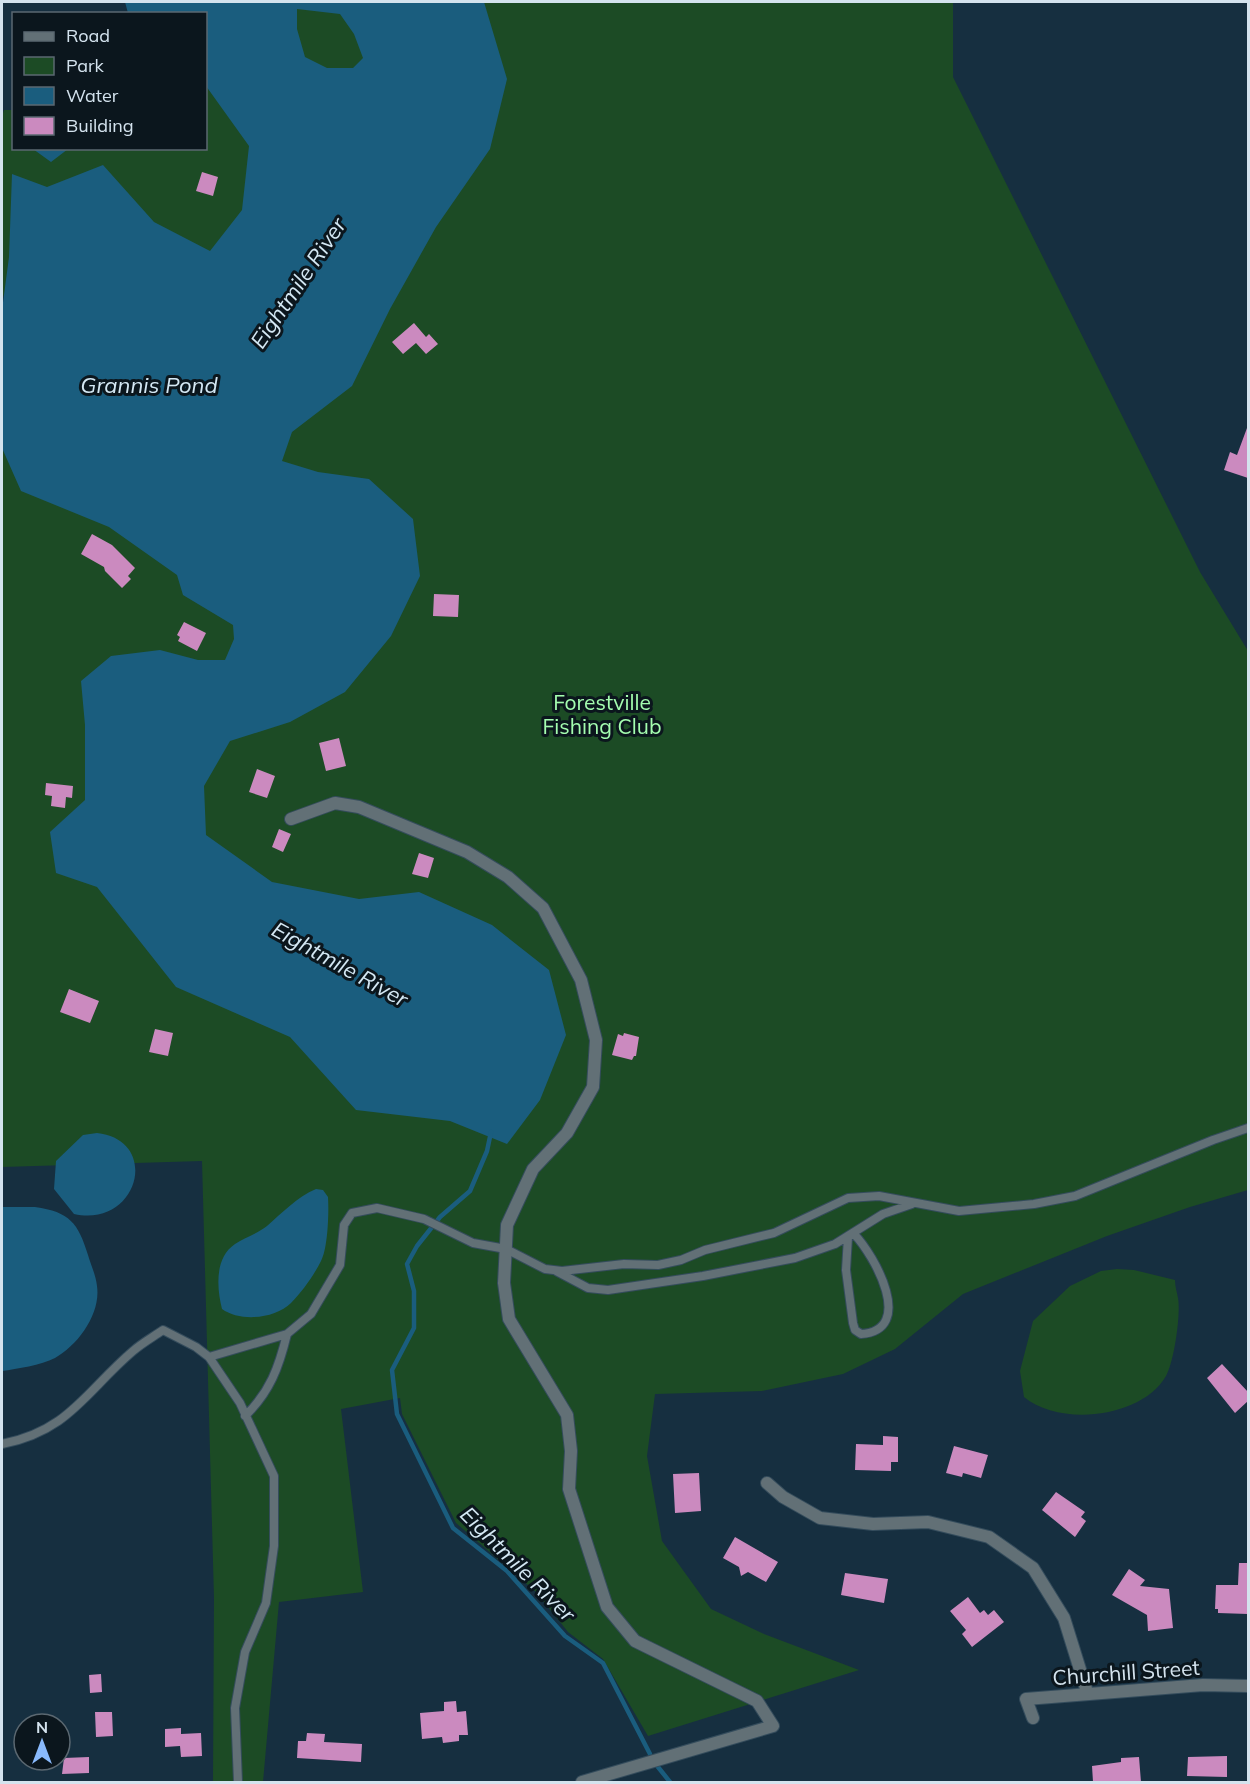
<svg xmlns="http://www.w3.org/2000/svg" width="1250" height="1784" viewBox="0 0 1250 1784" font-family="Mulish,sans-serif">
  <rect width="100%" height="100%" fill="#162f40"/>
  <!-- green -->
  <path fill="#1c4b25" d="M274,2H953V77L1200,572L1248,651V1190L1190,1207L1107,1236L963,1294L895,1349L843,1374L762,1391L655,1394L647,1456L662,1541L711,1609L764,1634L859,1670L648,1736L603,1659L568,1632L536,1592L456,1523L402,1414L400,1398L341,1409L363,1592L279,1602L263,1782H213L214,1598L202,1161L2,1167V425L16,335L2,291V116L4,110H13L14,148H206V81Z
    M1117,1269L1134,1270L1175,1280C1175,1287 1177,1292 1178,1298C1181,1314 1174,1362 1166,1376C1142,1418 1060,1427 1024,1397L1020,1371L1033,1321L1070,1286L1101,1271Z"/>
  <!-- water -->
  <path fill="#1a5d7e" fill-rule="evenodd" d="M125,2H484L507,79L490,149L436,227L390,309L352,386L292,432L282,461L318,472L369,479L413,519L420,576L391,636L345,692L290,722L230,741L204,786L206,835L272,882L359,899L419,892L492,925L549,970L566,1035L540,1100L507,1144L450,1121L356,1110L290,1037L176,987L97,887L56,873L50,832L85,800V725L81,681L111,656L160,650L198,660H225L234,639L233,625L183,595L177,575L109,527L21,491L2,448V310L9,257L12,174L47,187L103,165L154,222L210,251L242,210L249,146L206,86V14L128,13ZM297,9L340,14L354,34L363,58L353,68H327L305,57L297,29Z
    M33,149H68L51,162Z
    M97,1133C161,1140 139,1228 74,1214L54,1189L56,1161L83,1135Z
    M316,1189L323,1190L328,1197C329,1212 328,1248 321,1261C314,1275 302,1292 291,1303C275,1319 240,1322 222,1309C217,1289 214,1258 235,1244C245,1237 257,1234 267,1226C282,1213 297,1197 316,1189Z
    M35,1207C70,1212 78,1223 88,1255C91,1265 96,1276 97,1286C101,1314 78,1345 55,1358C41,1365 17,1369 2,1371V1207Z"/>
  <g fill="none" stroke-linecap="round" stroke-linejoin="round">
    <!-- stream -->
    <path stroke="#1a5d7e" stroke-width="4.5" d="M491,1132L487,1151L470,1191L440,1217L417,1246L407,1264L414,1291V1328L392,1370L397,1414L453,1528L507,1571L565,1636L603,1663L650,1754
      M658,1767L670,1782"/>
  </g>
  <!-- building -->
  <path fill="#cb8abf" d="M202,172L218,177L213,196L196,191Z
    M414,323L426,337L429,334L438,344L426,354L416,343L403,354L392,342Z
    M1247,428H1248V478L1224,470L1230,452L1237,455Z
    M92,534L112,545L135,568L128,576L131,579L122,588L105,571L104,567L81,554Z
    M434,594L459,595L458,617L433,616Z
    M184,622L206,633L197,651L178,641L180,637L177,635Z
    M339,738L346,766L326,771L319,743Z
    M257,769L275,776L267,798L249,792Z
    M46,783L73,786L72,798L66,797L65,808L51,806L52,796L45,795Z
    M279,829L291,834L283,852L272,847Z
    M419,853L434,858L428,878L412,874Z
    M69,989L99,1001L90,1023L60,1012Z
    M155,1029L173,1033L168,1056L149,1052Z
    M624,1033L639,1037L636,1056H634L632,1060L612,1055L618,1034L623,1036Z
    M1222,1364L1248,1392V1401L1235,1413L1207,1378Z
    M883,1436L898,1437V1462H891V1471L855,1470L856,1444L883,1445Z
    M954,1446L988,1455L981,1478L963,1473L962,1477L946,1473Z
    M699,1473L701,1511L675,1513L673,1474Z
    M1056,1492L1085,1512L1081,1517L1086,1521L1075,1537L1042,1510Z
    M735,1537L778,1562L766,1582L748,1572L741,1576L739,1567L723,1558Z
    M1239,1563H1248V1614L1218,1613V1609H1215L1216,1585H1238Z
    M1129,1569L1145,1580L1140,1586L1169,1589L1173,1628L1148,1631L1147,1615L1112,1595Z
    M845,1573L888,1579L884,1603L841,1595Z
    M968,1597L980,1613L984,1610L988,1615L994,1610L1004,1622L972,1647L962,1634L966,1630L950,1611Z
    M101,1674L102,1692L90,1693L89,1675Z
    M456,1701L457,1712L466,1711L468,1735H459V1741L443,1743L442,1737L422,1739L420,1713L444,1711V1702Z
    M95,1712H112L113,1736L96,1737Z
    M181,1728V1734L201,1733L202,1756L181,1757L180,1746L165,1747V1729Z
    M307,1733L325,1734L324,1742L362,1744L361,1762L297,1758L298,1741H306Z
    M1227,1756V1777L1187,1776L1188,1757Z
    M89,1757V1773L62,1774L64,1758Z
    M1139,1757L1141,1782H1093L1092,1766L1121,1762V1758Z"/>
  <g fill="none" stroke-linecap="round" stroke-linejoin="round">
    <!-- lane casing -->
    <g stroke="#344c5c" stroke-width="10">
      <path id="lane" d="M848,1237L846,1270L853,1323L855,1330L861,1334C916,1330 875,1256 854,1234
        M556,1271L588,1288L608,1290L703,1276L795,1258L835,1244L883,1214L912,1204
        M209,1357L287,1334L311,1314L340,1265L344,1225L352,1213L377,1208L424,1219L473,1243L506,1249L545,1269L562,1271L624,1264L658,1265L681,1260L705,1250L774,1233L848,1198L879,1196L959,1211L1034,1204L1075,1196L1213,1140L1248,1128
        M245,1416C270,1392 279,1367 287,1334
        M2,1444C69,1431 86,1391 133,1351C142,1343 153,1337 163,1330L196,1347L209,1357L240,1403L274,1476V1546L266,1603L245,1652L235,1708L238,1782"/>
    </g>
    <!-- street casing -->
    <g stroke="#344c5c" stroke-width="14">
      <path id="street" d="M291,819L335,803L359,807L467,852L508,877L543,908L581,980L596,1040L593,1087L567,1133L533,1169L507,1225L504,1283L509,1319L567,1415L571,1451L569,1489L607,1607L635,1641L757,1701L773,1726L582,1782
        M767,1483L783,1497L820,1518L873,1524L928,1522L989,1537L1033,1568L1064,1618L1087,1692
        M1033,1718L1026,1699L1203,1685L1248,1686"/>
    </g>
    <!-- lane -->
    <use href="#lane" stroke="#627076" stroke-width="8"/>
    <!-- street -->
    <use href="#street" stroke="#627076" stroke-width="12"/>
  </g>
  <g text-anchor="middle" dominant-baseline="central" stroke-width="6" stroke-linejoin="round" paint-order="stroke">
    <!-- park labels -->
    <g font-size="21" fill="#a4fdaf" stroke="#0b161d">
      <text x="602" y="702">Forestville<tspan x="602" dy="24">Fishing Club</tspan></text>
    </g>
    <!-- street labels -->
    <g font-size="21" fill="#d4e3ee" stroke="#0b161d">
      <text transform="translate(1126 1672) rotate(-4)">Churchill Street</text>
    </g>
    <!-- water labels -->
    <g font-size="22" font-style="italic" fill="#d4e8f4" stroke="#0b161d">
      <text transform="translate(298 283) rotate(-56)">Eightmile River</text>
      <text x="149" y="385">Grannis Pond</text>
      <text transform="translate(340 964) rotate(29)">Eightmile River</text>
      <text transform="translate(518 1564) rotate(45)">Eightmile River</text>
    </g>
  </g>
  <!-- border -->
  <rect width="1250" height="1784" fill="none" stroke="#d4e3ee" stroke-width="6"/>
  <!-- legend -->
  <rect x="12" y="12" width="195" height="138" fill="#0b161d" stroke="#5b6871" stroke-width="1.5"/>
  <rect x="24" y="32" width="30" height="9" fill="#627076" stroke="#5b6871" stroke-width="1.5"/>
  <text x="66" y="42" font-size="18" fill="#d4e3ee">Road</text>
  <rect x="24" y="57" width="30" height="18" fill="#1c4b25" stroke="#5b6871" stroke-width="1.5"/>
  <text x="66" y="72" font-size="18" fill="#d4e3ee">Park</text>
  <rect x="24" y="87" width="30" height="18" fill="#1a5d7e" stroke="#5b6871" stroke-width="1.5"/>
  <text x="66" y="102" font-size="18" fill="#d4e3ee">Water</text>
  <rect x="24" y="117" width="30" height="18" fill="#cb8abf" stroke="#5b6871" stroke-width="1.5"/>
  <text x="66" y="132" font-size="18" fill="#d4e3ee">Building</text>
  <!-- north arrow -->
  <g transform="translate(42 1742)"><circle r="28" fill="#0b161d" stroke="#5b6871" stroke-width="1.5"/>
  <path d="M0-4.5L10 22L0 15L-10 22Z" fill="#89bafc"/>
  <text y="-9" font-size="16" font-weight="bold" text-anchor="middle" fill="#d4e3ee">N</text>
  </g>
</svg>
